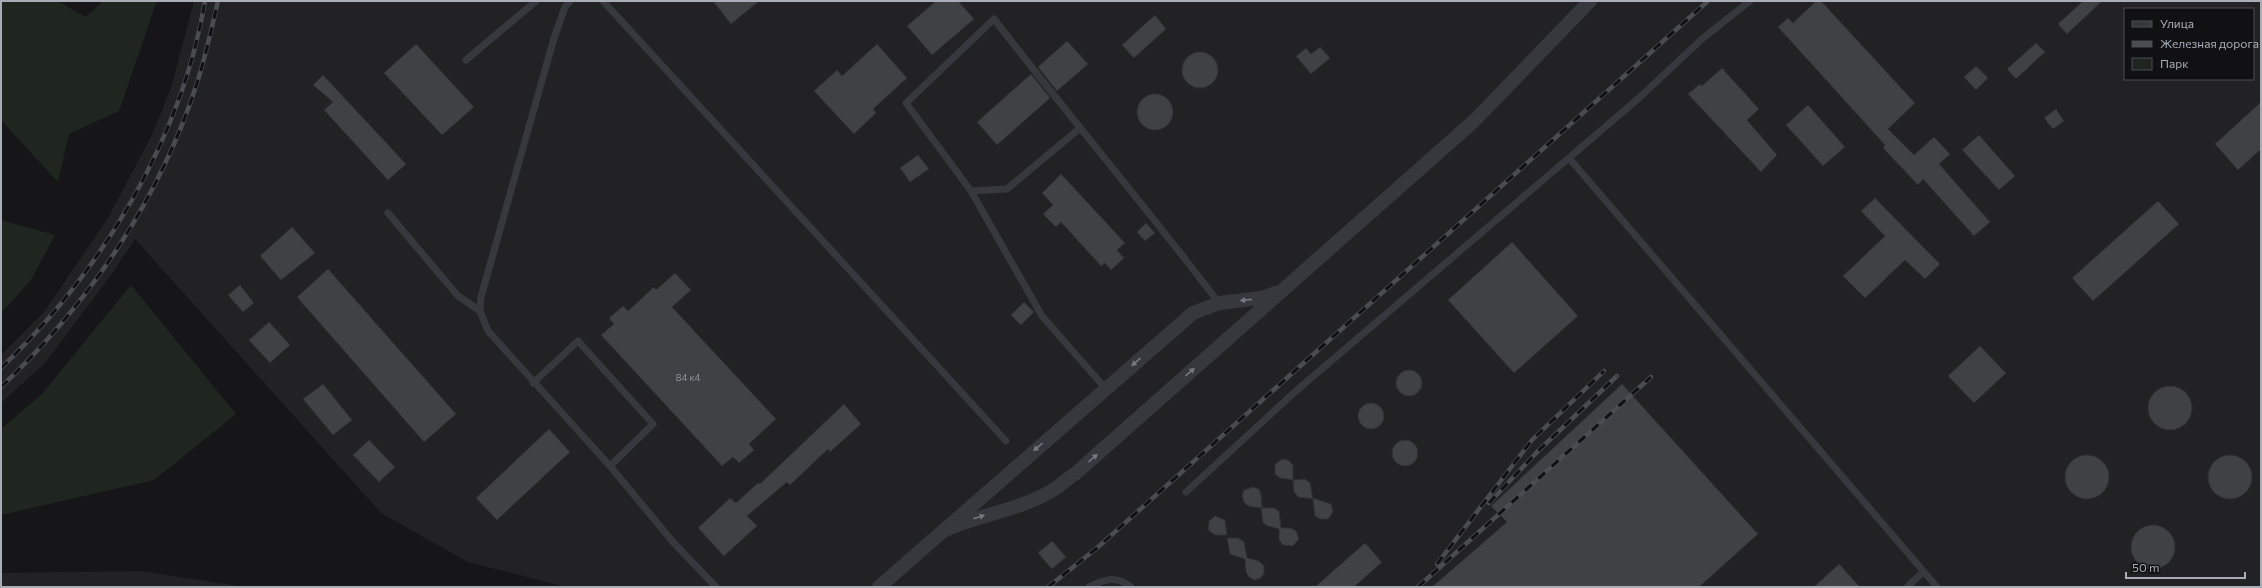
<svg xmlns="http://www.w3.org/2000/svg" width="2262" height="588" viewBox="0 0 2262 588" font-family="Commissioner,sans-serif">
  <rect width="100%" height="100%" fill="#161618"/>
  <!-- built -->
  <path fill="#222225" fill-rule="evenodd" d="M194,1H2261V587H566L468,562L381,513L135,239L111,275L46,362L1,403V355L44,312L108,218L153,133L172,85ZM2125,9H2253V79H2125Z
    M141,571L245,587H1V573Z"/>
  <!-- green -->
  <path fill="#1e261f" d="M1,1H58L86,17L103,1H157L119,111L69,134L58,182L1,120Z
    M1,220L55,235L31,280L1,313Z
    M131,285L236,414L154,480L1,515V429L42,394Z"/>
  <!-- building -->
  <path fill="#404145" stroke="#303034" d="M713,1H759L731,24Z
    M936,1H958L974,19L932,55L907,26Z
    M1816,1H1821L1915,103L1888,129L1914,155L1934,137L1950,154L1939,164L1990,222L1974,236L1923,179L1918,185L1883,148L1885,145L1778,27L1788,18L1793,23Z
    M2083,1H2102L2067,34L2058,24Z
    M1155,15L1166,29L1134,58L1122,45Z
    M1067,41L1088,64L1057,91L1038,67Z
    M2036,43L2045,52L2016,79L2007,69Z
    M416,44L474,107L442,135L384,73Z
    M877,44L907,78L873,109L876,113L854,134L814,91L837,70L842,76Z
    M1320,47L1330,58L1311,74L1296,56L1306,48L1311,54Z
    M1182 70a18 18 0 1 1 36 0a18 18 0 1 1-36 0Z
    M1976,66L1988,78L1976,90L1964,77Z
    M1722,68L1759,109L1747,120L1777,155L1761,172L1688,94L1700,84L1702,86Z
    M1031,74L1050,98L997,145L977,122Z
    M323,75L406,164L388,180L324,110L333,102L313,85Z
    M1137 112a18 18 0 1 1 36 0a18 18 0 1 1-36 0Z
    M2261,102V149L2238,170L2215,144Z
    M1808,105L1845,147L1823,166L1786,125Z
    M2056,109L2064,121L2053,129L2044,118Z
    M1979,135L2015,176L1999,190L1962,150Z
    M918,155L929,169L910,182L900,168Z
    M1061,174L1125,243L1117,250L1124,258L1111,270L1105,263L1101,266L1061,222L1056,227L1043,214L1053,205L1042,193Z
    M1875,198L1940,264L1925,279L1905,260L1865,298L1843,276L1885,236L1861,211Z
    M2158,201L2179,224L2093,301L2072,278Z
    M1146,223L1155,233L1145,241L1137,232Z
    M292,227L315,253L281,280L260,256Z
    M1512,242L1578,316L1514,373L1448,300Z
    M328,269L456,414L424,442L297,297Z
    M675,273L691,290L672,307L776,419L749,444L754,450L739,463L733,457L722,466L601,335L614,324L609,318L623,306L628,311L654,287L656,290Z
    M240,285L254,303L243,312L228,295Z
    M1024,302L1034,312L1021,325L1011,315Z
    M269,322L290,345L270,363L249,340Z
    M1980,346L2006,373L1974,403L1948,376Z
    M1396 383a13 13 0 1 1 26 0a13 13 0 1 1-26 0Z
    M323,384L352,420L333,435L303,399Z
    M1622,384L1758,534L1699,587H1432L1507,522L1491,506Z
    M2148 408a22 22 0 1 1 44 0a22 22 0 1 1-44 0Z
    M1358 416a13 13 0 1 1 26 0a13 13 0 1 1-26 0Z
    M844,404L861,424L830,452L828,449L790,485L787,482L747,516L757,526L724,556L698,528L730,498L736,503L758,483L760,484Z
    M549,429L570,452L497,520L476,498Z
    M369,440L395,467L379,482L353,455Z
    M1392 453a13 13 0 1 1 26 0a13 13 0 1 1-26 0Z
    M2208 477a22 22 0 1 1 44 0a22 22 0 1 1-44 0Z
    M2065 477a22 22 0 1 1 44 0a22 22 0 1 1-44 0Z
    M1282,459L1288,460L1293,465V480L1305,479L1310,483L1313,499L1298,497L1294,492L1293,480L1280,478L1275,474V464Z
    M1253,487L1259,489L1261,494L1262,508H1274L1279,511L1281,528H1291L1296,531L1299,539L1293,546L1283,545L1279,540V529L1268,526L1263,523L1261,508L1248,506L1244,502L1242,496L1244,490Z
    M1313,498L1331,504L1333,512L1328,519H1320L1315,516Z
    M1215,516L1225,520L1227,535H1215L1208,530L1209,521Z
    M2131 547a22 22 0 1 1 44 0a22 22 0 1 1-44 0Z
    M1227,538H1238L1244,542L1247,558L1259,561L1264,566V573L1261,578L1254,580L1249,577L1246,572L1245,559L1230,554Z
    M1052,541L1066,557L1052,569L1038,553Z
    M1365,543L1382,562L1354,587H1315Z
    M1839,564L1860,587H1814Z"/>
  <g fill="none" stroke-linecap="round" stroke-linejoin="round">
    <!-- service -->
    <path stroke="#37383d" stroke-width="7" d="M570,1L565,7L554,38L481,297L480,311L488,331L610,466L673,542L716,587
      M603,1L1006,441
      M466,60L536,1
      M1080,128L1007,189L971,191L906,103L994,19C1068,115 1146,207 1219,303
      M1569,158L1937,587
      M971,191L1042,316L1106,389
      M388,213L458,296L480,311
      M533,383L578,341L653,424L610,466
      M1186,492L1296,391L1639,98L1703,38L1750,1
      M1089,587C1105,579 1116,575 1131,587
      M1907,587L1923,572"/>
    <!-- minor -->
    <path stroke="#37383d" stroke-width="14" d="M943,531C979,514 1023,510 1056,488C1063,483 1069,478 1076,473L1474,121L1590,1
      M879,587L1193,313L1219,303L1261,298L1276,293"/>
    <!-- rail casing -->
    <g stroke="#4a4c52" stroke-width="4.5">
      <path id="rail" d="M1,368C101,273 182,138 205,1
        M1,387C90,303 161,197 198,80C206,54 212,27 218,1
        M1489,503L1538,451L1617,376
        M1437,564L1532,440L1604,371
        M1048,587L1097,548L1708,1
        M1418,587L1651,377"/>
    </g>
    <!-- rail -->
    <use href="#rail" stroke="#111113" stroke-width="3" stroke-dasharray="9" stroke-linecap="butt"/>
  </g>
  <!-- one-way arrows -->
  <defs><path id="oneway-solid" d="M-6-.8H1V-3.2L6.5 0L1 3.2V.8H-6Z"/></defs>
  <g fill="#757881">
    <use href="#oneway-solid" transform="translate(1246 300) rotate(174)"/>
    <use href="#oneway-solid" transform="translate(1136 362) rotate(139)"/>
    <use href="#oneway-solid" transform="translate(1190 372) rotate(-41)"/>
    <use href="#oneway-solid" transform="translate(1038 447) rotate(139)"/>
    <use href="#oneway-solid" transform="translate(1093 458) rotate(-42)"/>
    <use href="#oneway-solid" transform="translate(979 517) rotate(-17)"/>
  </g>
  <g text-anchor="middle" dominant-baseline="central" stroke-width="3" stroke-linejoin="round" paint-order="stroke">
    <!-- number labels -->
    <g font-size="10" fill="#8e929b">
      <text x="688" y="377">84 к4</text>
    </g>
  </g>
  <!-- border -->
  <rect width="2262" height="588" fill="none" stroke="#a8adb8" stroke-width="4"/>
  <!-- legend -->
  <rect x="2124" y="8" width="130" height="72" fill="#111113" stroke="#4d4f55"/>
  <rect x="2132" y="21" width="20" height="6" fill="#37383d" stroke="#4d4f55"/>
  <text x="2160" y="28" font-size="12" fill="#a8adb8">Улица</text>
  <rect x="2132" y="41" width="20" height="6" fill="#4a4c52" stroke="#4d4f55"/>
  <text x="2160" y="48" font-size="12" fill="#a8adb8">Железная дорога</text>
  <rect x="2132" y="58" width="20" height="12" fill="#1e261f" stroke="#4d4f55"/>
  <text x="2160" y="68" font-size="12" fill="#a8adb8">Парк</text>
  <!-- scale -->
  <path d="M2126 572v6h119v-6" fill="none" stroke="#a8adb8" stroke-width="2"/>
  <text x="2132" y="572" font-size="12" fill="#a8adb8" stroke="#111113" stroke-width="3" paint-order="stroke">50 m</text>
</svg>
